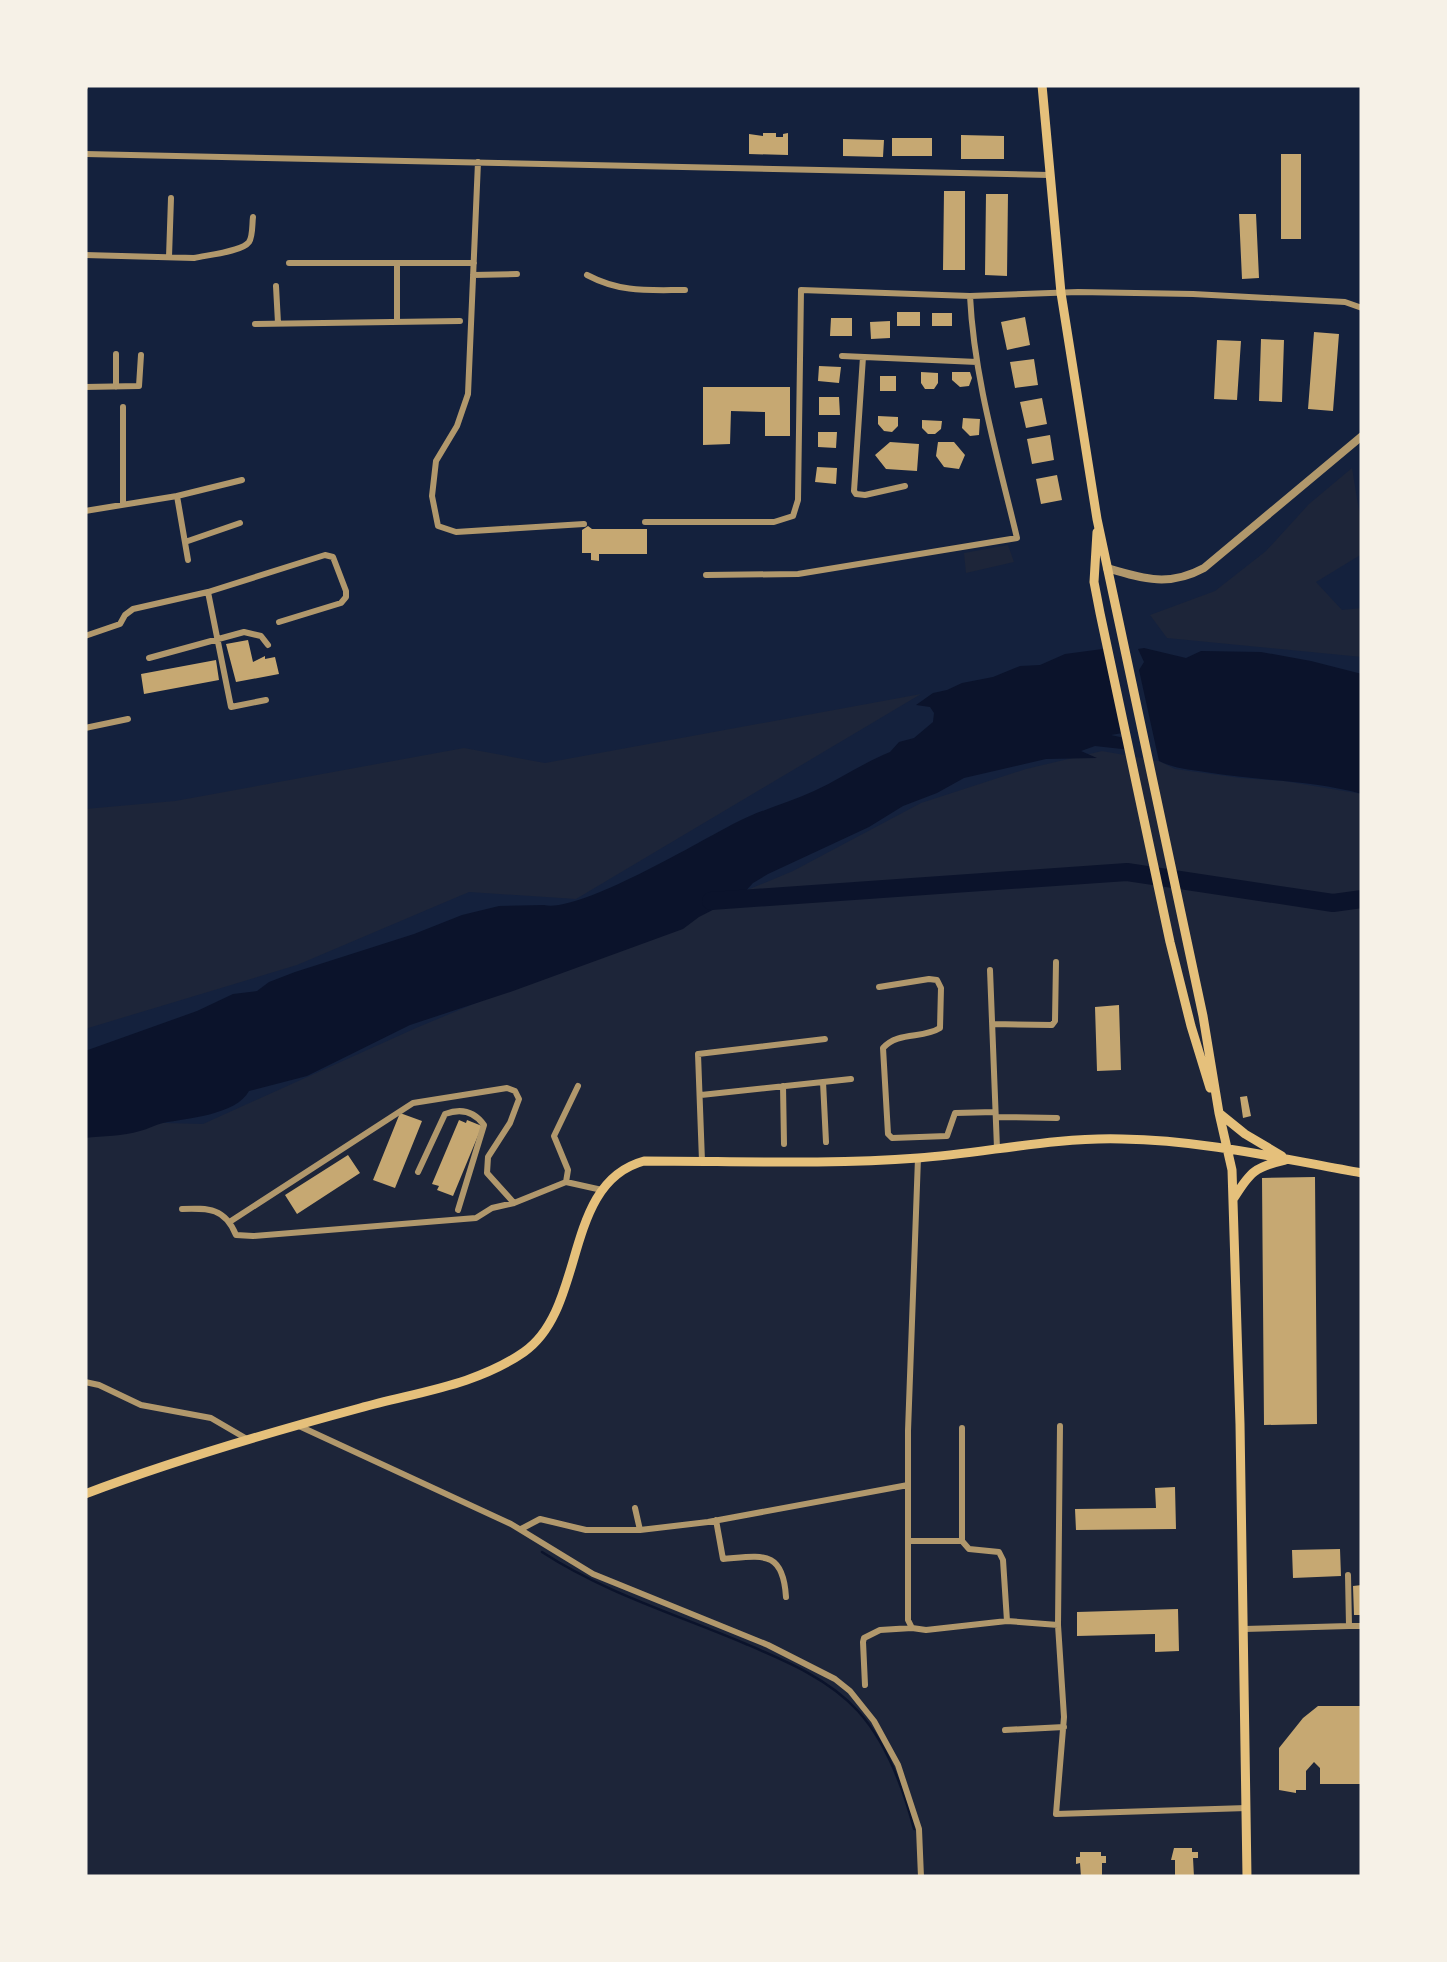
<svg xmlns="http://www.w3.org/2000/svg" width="1447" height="1962" viewBox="0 0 1447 1962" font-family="Lora,serif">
  <rect width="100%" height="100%" fill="#14213d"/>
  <!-- green -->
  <path fill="#1d2539" d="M1352,468L1362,529V554L1316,582L1342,610L1362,608V657L1167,638L1150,615L1215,591L1266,551L1309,504Z
    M1008,545L1014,562L966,573L964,553Z
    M921,694L576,899L469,892L297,965L85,1029V809L175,801L464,748L545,763Z
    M1102,751L1159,761L1175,769L1241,778L1284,781L1362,794V1877H85V1123L93,1121L203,1124L416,1028L793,871L921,803L1026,769Z"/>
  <!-- water -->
  <path fill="#0b132b" d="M1110,648L1128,732L1111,735L1129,739L1131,750L1095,746L1081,751L1097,758L1046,759L964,778L937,793L903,806L869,827L768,874L753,883L742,895L699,917L683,929L513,991L410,1025L307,1076L249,1091C236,1115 188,1118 163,1123C155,1125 148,1129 140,1131C123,1136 103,1136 85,1138V1051L197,1011L233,994L257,991L269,982L295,972L414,934L462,915L499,906L544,905C580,913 698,842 735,823C760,810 788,803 814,791C840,779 863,763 890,752L899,742L914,738L933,722L934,713L930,707L916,705L933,693L947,690L962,683L993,677L1020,666L1040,665L1065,654Z
    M1144,648L1186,658L1201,651L1261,652L1311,661L1362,674V794C1311,780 1257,781 1205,772C1188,769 1175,769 1159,761L1139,670L1144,662L1138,649Z"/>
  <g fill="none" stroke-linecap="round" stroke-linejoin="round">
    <!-- stream -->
    <path stroke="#0b132b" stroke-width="2.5" d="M542,1552C605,1593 678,1615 746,1644C786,1661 829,1679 858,1711C887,1743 903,1787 914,1829"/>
    <!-- river -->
    <path stroke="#0b132b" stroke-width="18" d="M711,901L1127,872L1333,903L1362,899"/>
  </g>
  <!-- building -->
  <path fill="#c6a872" d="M763,133H776V137H783V134L788,133V155L749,154V134L763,136Z
    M961,135L1004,136V159H961Z
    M892,138H932V156H892Z
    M843,139L884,140L883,157L843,156Z
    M1281,154H1301V239H1281Z
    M944,191H965V270H943Z
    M986,194H1008L1007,276L985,275Z
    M1239,214H1256L1259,278L1242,279Z
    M897,312H920V326H897Z
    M932,313H952V326H932Z
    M1025,317L1030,345L1007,350L1001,322Z
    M831,318H852V336H830Z
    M890,321V338L871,339L870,322Z
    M1314,332L1339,334L1333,411L1308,409Z
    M1261,339L1284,340L1282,402L1259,401Z
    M1217,340L1241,341L1237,400L1214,399Z
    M1034,359L1038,385L1015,388L1010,362Z
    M819,366L841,367L839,383L818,381Z
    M921,372L938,373V383L934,389H925L921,383Z
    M952,372H970L972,378L969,386L960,387L952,380Z
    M880,376H896V391H880Z
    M703,387H790V436H765V412L731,411L730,444L703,445Z
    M819,397H839L840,415H819Z
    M1042,398L1047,424L1026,428L1020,402Z
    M878,416L898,417V426L892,432L884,431L878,424Z
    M963,418L980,419L979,435L970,436L962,428Z
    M922,420L942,421L941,429L935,434H928L922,428Z
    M818,432H837L836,448L818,447Z
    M1050,435L1054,460L1032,464L1027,439Z
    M890,442L919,444L917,471L886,469L875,455Z
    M938,442H954L965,455L959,469L944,467L936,456Z
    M817,467L837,468L836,484L815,482Z
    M1057,475L1062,500L1041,504L1036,479Z
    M588,526L592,529H647V554H599V561L591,560V553H582V530Z
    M248,640L253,662L265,656V659L275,657L279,674L236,682L226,644Z
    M216,660L219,680L144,694L141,674Z
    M1119,1005L1121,1070L1097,1071L1095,1007Z
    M1247,1096L1251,1116L1243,1118L1240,1097Z
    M400,1113L422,1121L395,1188L373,1180Z
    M459,1120L466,1123L467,1120L482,1126L453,1196L437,1190L439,1186L432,1184Z
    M348,1155L360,1173L297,1214L285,1195Z
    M1315,1177L1317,1424L1264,1425L1262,1178Z
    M1175,1487L1176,1529L1076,1530L1075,1509L1156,1508L1155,1488Z
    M1340,1549L1341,1576L1293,1578L1292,1550Z
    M1362,1585V1615H1354L1353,1586Z
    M1178,1609L1179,1651L1155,1652V1634L1077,1636V1612Z
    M1318,1706H1362V1784H1320V1768L1314,1762L1306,1771V1790H1296V1793L1279,1790V1748L1303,1718Z
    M1174,1848H1192V1852H1198V1858H1193L1194,1877H1175V1860H1171Z
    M1080,1852H1101V1856H1106V1863H1102V1877H1081L1080,1863L1076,1864V1857H1080Z"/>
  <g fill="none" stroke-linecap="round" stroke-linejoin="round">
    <!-- minor -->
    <path stroke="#b1986c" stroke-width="6" d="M85,87V85
      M85,154L1049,175
      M478,162L468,394L457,426L436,461L432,496L438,526L456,532L584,524
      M85,255L194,258C206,255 242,252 249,242C253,236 252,224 253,217
      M169,257L171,198
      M289,263H474
      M397,263V321
      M473,275L517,274
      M587,275C621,293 649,290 685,290
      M276,286L278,323
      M255,324L460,321
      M842,356L977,362
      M863,357L854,491L856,494L865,495L905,486
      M85,387L139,386L141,355
      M116,387V354
      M123,407V503
      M177,496L242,480
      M85,511L177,496L188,560
      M645,522H774L793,516L798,500L801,290L970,296L1078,292L1193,294L1345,302L1362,308
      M185,542L240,523
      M706,575L798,574L1017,538C998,458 974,378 970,296
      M208,592L231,707L266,700
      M85,636L120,624L125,615L133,609L208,592L325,555L333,557L346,591V597L341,603L279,622
      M149,658L244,632L261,636L268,645
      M85,728L128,719
      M990,970L997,1148
      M879,987L929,979L937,980L941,988L940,1028C923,1039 898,1031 883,1048L888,1134L892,1138L947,1136L955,1113L995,1112
      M993,1024L1052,1025L1055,1021L1056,962
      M823,1082L826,1142
      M783,1086L784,1144
      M701,1095L851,1079
      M996,1117L1057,1118
      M918,1158L908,1431V1620L912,1628L926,1630L1007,1621L1058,1625L1060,1426
      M702,1161L698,1054L825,1039
      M418,1172L445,1114C461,1108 474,1111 484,1125L458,1210
      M566,1182L568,1170L554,1136L578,1086
      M182,1209C209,1208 225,1208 236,1235L253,1236L476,1218L492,1208L514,1203L566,1182L602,1190
      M231,1221L413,1103L507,1088L515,1091L519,1099L510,1123L488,1157L487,1173L514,1203
      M85,1382L99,1385L141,1405L211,1418L247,1439
      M299,1426L511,1524L593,1574L768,1645L835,1679L850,1691L874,1721L898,1765L919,1829L921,1877
      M962,1428V1541
      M635,1508L640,1530
      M716,1520L723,1559C762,1556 783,1549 786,1597
      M521,1529L540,1519L586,1530H640L708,1522L908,1485
      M908,1541H962L969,1549L999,1552L1003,1560L1007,1621
      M1058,1625L1064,1717L1056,1814L1247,1808
      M1349,1626H1362
      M1244,1629L1349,1626L1348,1575
      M865,1685L863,1642L864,1638L880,1630L912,1628
      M1005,1730L1064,1727"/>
    <!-- tertiary -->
    <path stroke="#b1986c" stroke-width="8" d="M1107,568C1144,579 1169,587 1204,568L1362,436"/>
    <!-- primary -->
    <path stroke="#e5c07b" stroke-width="9" d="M1042,85L1061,293L1097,519L1203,1016L1219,1113L1232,1170L1240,1424L1247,1877
      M1097,532L1094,582L1100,613L1170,942L1191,1026L1210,1088
      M1219,1113L1245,1134L1282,1156
      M1234,1198C1250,1172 1255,1167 1285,1160
      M85,1494C175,1460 267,1433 360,1408C416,1392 475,1386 524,1352C587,1308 562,1183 644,1161C735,1161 827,1165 918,1158C986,1153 1053,1137 1122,1139C1202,1140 1283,1159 1362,1173"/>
  </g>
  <!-- border -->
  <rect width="1447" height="1962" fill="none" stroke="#f6f1e7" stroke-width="175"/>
</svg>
